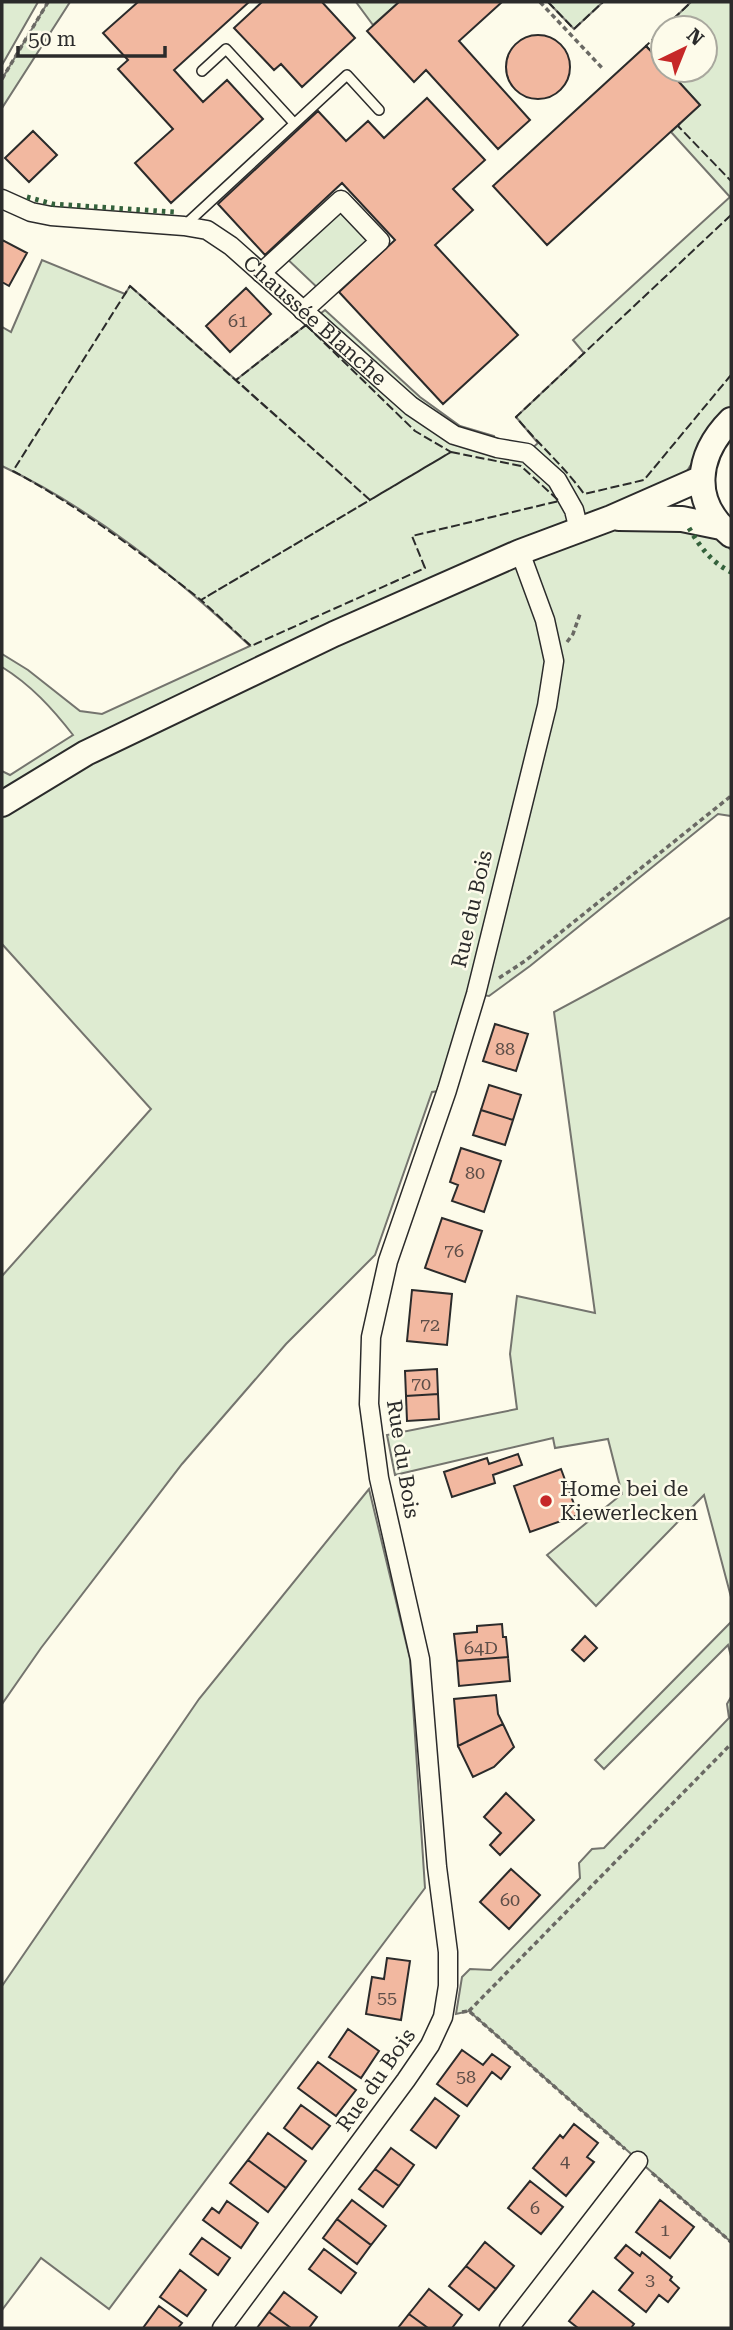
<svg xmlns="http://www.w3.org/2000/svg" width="733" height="2330" viewBox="0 0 733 2330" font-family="'Roboto Serif',serif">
  <rect width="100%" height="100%" fill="#fdfbea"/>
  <!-- green -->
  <path fill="#deebd1" stroke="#74746e" stroke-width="2" d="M2,2H38L2,65Z
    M48,2H70L2,108V79Z
    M356,2H399L373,25Z
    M548,2H603L574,29Z
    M691,2H731V408L715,420L701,440L692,463L675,490L613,518L712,532L731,550V816L718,814L530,966L489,996L475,994L447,1090L432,1092L375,1255L286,1344L182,1464L41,1648L2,1704V1276L151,1109L2,944V771L10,775L73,735C52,708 31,685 2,667V654L28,670L80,711L102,714L250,646C175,576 95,510 2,466V327L11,332L42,260L125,294L130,286L236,380L325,310L420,397L460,426L494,436L497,448L527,453L538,443L516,417L584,353L573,340L730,197L671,132L700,105L668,70H705V28H664Z
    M341,200L380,241L323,293L282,254Z
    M731,917V1597L704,1495L596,1606L547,1555L622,1494L608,1439L555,1448L553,1438L395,1475L387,1435L517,1409L510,1354L517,1296L595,1313L554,1012Z
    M369,1489L410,1659L425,1888L109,2309L41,2258L2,2310V1986L199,1699Z
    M731,1622V1656L728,1645L604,1769L595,1760Z
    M731,1697V2242L469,2011L456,2014L462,1977L470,1969L491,1970L580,1878L579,1863L592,1849L604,1848L729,1718L727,1704Z"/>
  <!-- building -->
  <path fill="#f2b8a0" stroke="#2b2b2b" stroke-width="2" d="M138,2H249L174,70L203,102L227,80L263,119L171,203L135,163L173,129L118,69L128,60L103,33Z
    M262,2H322L355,38L302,87L281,64L274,70L234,28Z
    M399,2H502L459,41L530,120L498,149L426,70L414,82L367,31Z
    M506 67a32 32 0 1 1 64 0a32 32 0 1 1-64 0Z
    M646,46L663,64V70H668L700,105L547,245L493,186Z
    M427,98L485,160L453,189L473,210L435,245L518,335L443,404L339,292L395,240L342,183L265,255L218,204L318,111L346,141L368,121L384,138Z
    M33,131L57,155L29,182L5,158Z
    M2,236V240L27,253L9,286L2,282Z
    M246,288L271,314L230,352L206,326Z
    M495,1024L528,1034L516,1071L483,1061Z
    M489,1085L521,1095L513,1120L481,1110Z
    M481,1110L513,1120L505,1145L473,1135Z
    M461,1148L501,1161L484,1212L452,1201L458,1185L450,1182Z
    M442,1218L482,1231L465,1282L425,1268Z
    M412,1290L452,1294L447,1345L407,1341Z
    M437,1369L438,1394L406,1396L405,1371Z
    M438,1394L439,1419L407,1421L406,1396Z
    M518,1454L522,1465L493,1475L495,1483L452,1497L444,1472L487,1458L489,1464Z
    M561,1469L578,1515L530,1532L514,1486Z
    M502,1624L503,1637H506L508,1657L457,1661L454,1634L477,1632V1626Z
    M585,1636L597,1648L584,1661L572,1650Z
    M508,1657L510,1681L459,1686L457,1661Z
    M496,1695L498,1714L503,1724L458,1746L454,1699Z
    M503,1724L514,1747L494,1767L473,1777L458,1746Z
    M506,1793L534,1820L500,1855L490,1845L501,1833L484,1817Z
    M511,1869L540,1895L509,1929L480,1902Z
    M387,1958L410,1961L401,2020L366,2014L372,1977L384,1979Z
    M348,2029L379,2051L361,2078L329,2057Z
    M462,2050L483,2065L492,2054L510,2067L501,2079L492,2072L467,2106L437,2084Z
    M318,2062L356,2090L336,2116L298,2088Z
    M435,2098L459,2116L436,2148L411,2130Z
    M301,2105L330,2126L312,2149L284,2128Z
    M574,2124L598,2143L587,2157L594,2162L566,2196L533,2168L560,2135L563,2138Z
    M268,2133L306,2161L286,2188L248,2160Z
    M391,2148L414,2165L399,2186L375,2169Z
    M248,2160L286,2188L268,2212L230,2183Z
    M375,2169L399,2186L383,2207L359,2189Z
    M530,2181L563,2207L541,2234L508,2208Z
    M352,2200L386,2226L371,2245L337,2219Z
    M660,2200L694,2227L670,2258L636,2232Z
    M227,2201L258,2223L241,2248L203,2220L212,2208L219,2213Z
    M337,2219L371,2245L357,2264L323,2238Z
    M202,2238L230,2258L218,2275L190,2254Z
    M485,2242L514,2266L496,2289L466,2266Z
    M626,2245L640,2256L642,2252L672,2277L670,2280L679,2288L668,2302L659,2295L646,2312L619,2290L633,2273L615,2258Z
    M324,2249L356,2273L341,2293L309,2269Z
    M466,2266L496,2289L479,2310L449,2286Z
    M180,2270L206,2290L187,2316L160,2297Z
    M429,2289L462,2315L452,2328H428L409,2314Z
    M593,2291L634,2324L631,2328H578L569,2321Z
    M284,2292L317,2317L309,2328H291L269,2312Z
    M159,2306L182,2323L178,2328H143Z
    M269,2312L291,2328H257Z
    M409,2314L428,2328H398Z"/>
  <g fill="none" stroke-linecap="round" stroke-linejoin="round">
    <!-- service casing -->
    <g stroke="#2b2b2b" stroke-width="12">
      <path id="service" d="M202,71L226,49L294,123
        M184,226L347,75L379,110"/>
    </g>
    <!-- minor casing -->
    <g stroke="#2b2b2b" stroke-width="21">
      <g id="minor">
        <path id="s1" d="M2,199L31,212L51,216L184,226L207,230L231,246L411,406L454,435L497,448L527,453L557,480L574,510L579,530"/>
        <path d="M261,273L341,200L380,241L303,311"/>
        <path d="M222,2328L406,2080L430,2045L443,2017L448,1986V1952L437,1867L420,1659L379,1478L369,1404L371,1337L388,1261L447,1090L476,994L547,706L554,661L545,620L520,552"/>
        <path d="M509,2328L638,2161"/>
      </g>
    </g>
    <!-- secondary casing -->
    <g stroke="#2b2b2b" stroke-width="28">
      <path id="secondary" d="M731,420C696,455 690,502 731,535
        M619,518L682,519L721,527
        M2,804L86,753L334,634L520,552L611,518L702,478"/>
    </g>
    <!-- path -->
    <path stroke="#6a6964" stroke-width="3.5" stroke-dasharray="5 3.5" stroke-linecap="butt" d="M540,2L604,70
      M2,79L48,2
      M567,642L573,634L580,614
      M499,978L525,961L731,796
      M469,2011L731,1744
      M462,2012L469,2011L625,2149
      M652,2173L731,2242"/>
    <!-- service -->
    <use href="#service" stroke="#fdfbea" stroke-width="9"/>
    <!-- minor -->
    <use href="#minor" stroke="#fdfbea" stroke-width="18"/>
    <!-- secondary -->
    <use href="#secondary" stroke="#fdfbea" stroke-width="24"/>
    <!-- hedge -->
    <path stroke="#34623c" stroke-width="5" stroke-dasharray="3.5 5" stroke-linecap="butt" d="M27,197L53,204L174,212
      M689,528C700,547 711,562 731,572"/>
    <!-- fence -->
    <path stroke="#2b2b2b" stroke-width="2" stroke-dasharray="9 3.5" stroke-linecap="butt" d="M548,2L574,29L603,2
      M664,28L691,2
      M649,49L646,46L663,29
      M680,123L678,126L731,181
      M731,215L516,417C538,444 564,466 584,494L644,480L731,375
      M130,286L370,500L201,600C140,552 81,508 13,471Z
      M306,325L415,431L451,452L370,500L236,380Z
      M451,452L521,466L559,501L412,536L425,568L251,646L201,600Z"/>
  </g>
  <!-- markers -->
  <circle fill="#c62828" stroke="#fdfbea" stroke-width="2.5" cx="546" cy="1501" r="7"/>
  <g text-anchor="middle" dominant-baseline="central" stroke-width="5" stroke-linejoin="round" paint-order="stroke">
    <!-- number labels -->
    <g font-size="18" fill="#5d4e48">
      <text x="238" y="320">61</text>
      <text x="505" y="1048">88</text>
      <text x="475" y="1172">80</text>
      <text x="454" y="1250">76</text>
      <text x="430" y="1324">72</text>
      <text x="421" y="1383">70</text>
      <text x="481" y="1647">64D</text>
      <text x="510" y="1899">60</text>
      <text x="387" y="1997">55</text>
      <text x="466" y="2076">58</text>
      <text x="565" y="2160">4</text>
      <text x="535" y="2207">6</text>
      <text x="665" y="2229">1</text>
      <text x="650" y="2279">3</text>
    </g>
    <!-- street labels -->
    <g font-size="21" fill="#2b2b2b" stroke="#fdfbea">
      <text stroke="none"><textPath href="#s1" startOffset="350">Chaussée Blanche</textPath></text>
      <text transform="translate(472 909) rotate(-77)">Rue du Bois</text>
      <text transform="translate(403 1459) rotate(81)">Rue du Bois</text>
      <text transform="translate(376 2080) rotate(-55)">Rue du Bois</text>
    </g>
    <!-- poi labels -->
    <g font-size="21" fill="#2b2b2b" stroke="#fdfbea" text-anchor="start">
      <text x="560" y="1489">Home bei de<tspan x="560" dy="24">Kiewerlecken</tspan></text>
    </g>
  </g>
  <!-- border -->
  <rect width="733" height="2330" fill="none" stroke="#2b2b2b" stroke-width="7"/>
  <!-- north arrow -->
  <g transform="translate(684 49) rotate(43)"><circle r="33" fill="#fdfbea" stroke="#a9a89e" stroke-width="2"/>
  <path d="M0-5L12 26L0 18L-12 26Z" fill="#c62828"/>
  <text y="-10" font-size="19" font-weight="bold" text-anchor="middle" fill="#2b2b2b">N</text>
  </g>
  <!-- scale -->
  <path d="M18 46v10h147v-10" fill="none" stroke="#2b2b2b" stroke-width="3.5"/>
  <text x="28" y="46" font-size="21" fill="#2b2b2b" stroke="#fdfbea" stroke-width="5" paint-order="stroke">50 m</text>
</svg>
